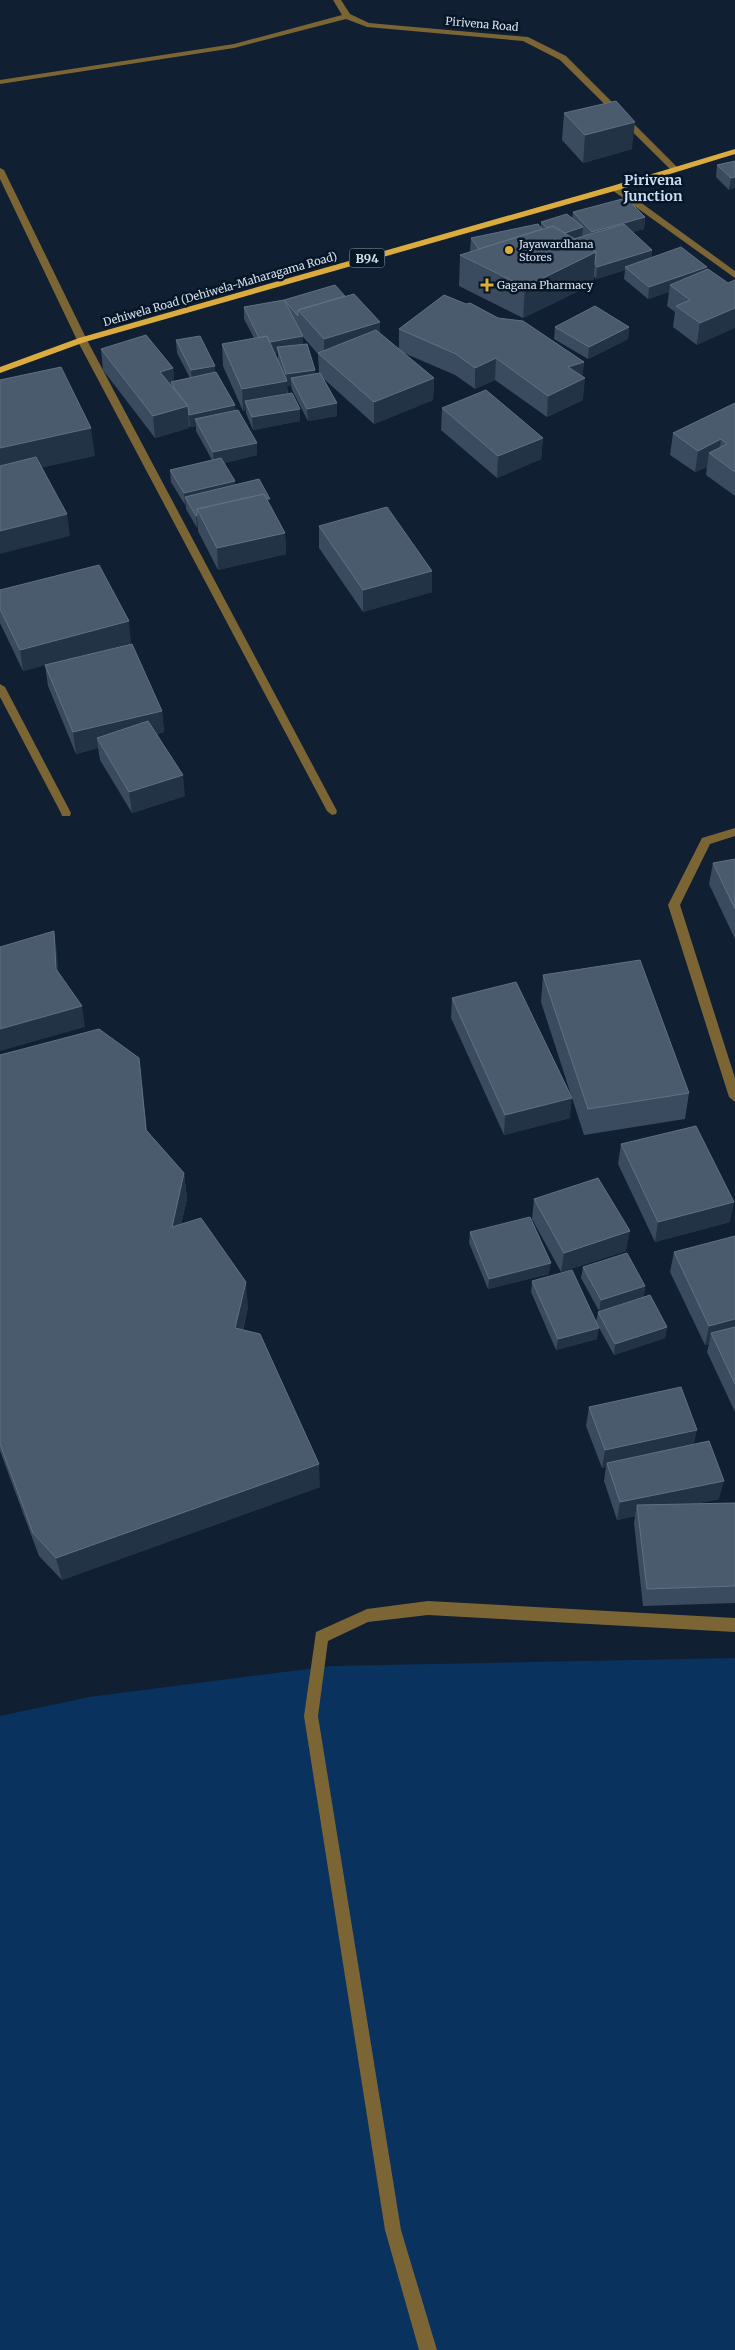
<svg xmlns="http://www.w3.org/2000/svg" width="735" height="2350" viewBox="0 0 735 2350" font-family="Merriweather,serif">
  <rect width="100%" height="100%" fill="#101f31"/>
  <!-- green -->
  <path fill="#0a325e" d="M735,1658V2350H0V1716L89,1697L331,1666Z"/>
  <g fill="none" stroke-linecap="round" stroke-linejoin="round">
    <!-- minor -->
    <path fill="#7b6535" fill-rule="evenodd" d="M333,0H341L350,14L369,23L528,37L566,56L680,170L673,172L560,60L523,41L367,27L346,19L234,48L0,84V80L234,44L342,15Z
      M0,168L4,170L87,340L337,811L336,814L332,815L327,811L77,340L0,179Z
      M612,186H618L735,271V278L612,190Z
      M0,684L5,687L71,813L70,816H62L61,813L0,697Z
      M735,828V836L710,844L680,905L735,1078V1102L729,1097L668,905L702,838Z
      M428,1601L735,1618V1632L428,1615L368,1622L328,1641L318,1716L401,2230L437,2350H419L385,2230L304,1716L316,1632L367,1609Z"/>
    <!-- major -->
    <path fill="#dbac3d" fill-rule="evenodd" d="M735,149V154L618,190L85,342L0,373V367L79,338L612,186Z"/>
  </g>
  <!-- wall -->
  <path fill="#3b4b5f" fill-rule="evenodd" d="M564,113L632,149L583,163L562,140Z
    M735,161L729,190L716,177L717,165Z
    M573,212L645,217L644,229L632,232L652,250L651,258L706,270L708,269L697,345L673,327L675,312L667,306L669,292L648,299L624,279L625,270L596,279L594,276L593,284L523,318L459,286L460,255L471,252L470,250L471,238L541,227V222L572,218Z
    M345,296L380,333L399,349V329L584,362L582,377L583,400L547,417L495,380L475,389L455,375L404,353L434,378L433,400L374,424L324,379L337,416L308,421L292,390L291,385L287,386L288,394L300,421L253,430L246,413V410L243,411L223,366L222,344L254,338L244,319V307L284,300ZM303,337L318,354L319,373L315,374V370L303,344ZM278,353V359L275,354Z
    M555,327H629L628,339L588,359L554,339Z
    M176,340L215,366V372L235,405V410L257,455L224,463L235,485L270,506L285,533L286,554L218,570L198,531V528H197L186,509V505H185L171,482L170,470L212,460L196,431V426L190,427L189,426V428L155,438L103,370L101,349L173,368L174,381L190,378L177,353Z
    M735,403V496L706,475L707,467L695,472L670,455L673,433Z
    M442,408L543,438L541,459L497,478L441,430Z
    M319,526L432,571V592L363,612L319,548Z
    M0,590L131,643L77,657L162,711L164,732L157,734L185,796L132,813L100,760L98,748L76,754L48,686L45,665L23,671L0,623Z
    M735,859V939L709,884L713,863Z
    M543,975L689,1093L685,1119L584,1135L541,1002Z
    M452,998L570,1118L504,1135L451,1018Z
    M0,1055L142,1085L147,1131L184,1173L187,1199L181,1224L248,1307L243,1330L320,1487L62,1580L39,1556L0,1451Z
    M621,1144L730,1222L655,1242L618,1164Z
    M534,1199L626,1251L561,1272L532,1219Z
    M470,1232L549,1274L488,1289L469,1243Z
    M735,1236V1412L707,1352L709,1344L705,1345L670,1272L674,1252Z
    M583,1267L645,1286L644,1296L599,1311L581,1278Z
    M532,1281L596,1322L598,1312L667,1327L665,1338L614,1355L597,1324V1339L556,1350L531,1292Z
    M589,1407L694,1444L719,1499L694,1504L735,1503V1603L643,1606L634,1523L635,1516L617,1520L604,1481L606,1467L602,1468L586,1426Z"/>
  <!-- shaded-wall -->
  <path fill="#233346" d="M635,122L632,149L583,163L585,135Z
    M735,177V188L729,190L731,178Z
    M645,217L644,229L591,244L592,232Z
    M583,227L582,239L571,243L557,236Z
    M652,250L651,262L625,267V270L596,279L597,267Z
    M596,252L593,284L523,318L525,287Z
    M707,267L705,279L670,285L669,292L648,299L649,287Z
    M735,308V328L697,345L700,323Z
    M380,322V344L324,358V339Z
    M629,327L628,339L588,359L589,347Z
    M303,336V349L277,347L278,353L263,356L262,344Z
    M496,358L495,380L475,389V368Z
    M584,362L582,380L585,378L583,400L547,417L548,396L568,367Z
    M215,366V378L192,382L191,370Z
    M173,368L175,389L171,382L172,391L160,372Z
    M315,370V382L291,378V385L287,386L288,403L245,401L246,410L243,411L242,389L287,381L286,374Z
    M434,378L433,400L374,424V402Z
    M337,403V416L308,421L307,409Z
    M235,405L236,417L195,419L196,426L190,427L189,415Z
    M188,406L189,428L155,438L153,416Z
    M300,409V421L253,430L252,417Z
    M91,428L95,456L0,477V448Z
    M543,438L541,459L497,478L498,456Z
    M721,439L718,460L709,453L707,467L695,472L698,451Z
    M257,443V455L214,465L213,452Z
    M235,481V493L185,497L186,505H185L184,493Z
    M67,514L70,536L0,554V531Z
    M196,516H197L198,528H197Z
    M285,533L286,554L218,570L217,548Z
    M432,571V592L363,612V590Z
    M129,621L131,643L23,671L20,650Z
    M162,711L164,732L102,747L97,738L98,748L76,754L73,732Z
    M183,775L185,796L132,813L129,792Z
    M54,931L57,952L60,990L56,969Z
    M82,1006L85,1027L0,1051V1029Z
    M139,1058L142,1085L149,1156L146,1130Z
    M572,1098L570,1118L504,1135L505,1115Z
    M184,1173L187,1199L175,1252L172,1227Z
    M734,1202L730,1222L655,1242L658,1222Z
    M630,1231L626,1251L561,1272L564,1253Z
    M551,1263L549,1274L488,1289L489,1279Z
    M246,1282L248,1307L237,1352L235,1328Z
    M645,1286L644,1296L599,1311L601,1300Z
    M735,1319V1337L711,1333L709,1344L705,1345L709,1326Z
    M667,1327L665,1338L614,1355L615,1344Z
    M599,1328L597,1339L556,1350L558,1339Z
    M697,1430L693,1448L607,1463L606,1467L602,1468L605,1450Z
    M319,1464L320,1487L62,1580L56,1558Z
    M724,1481L719,1499L638,1515L637,1505L635,1516L617,1520L620,1502Z"/>
  <!-- building -->
  <path fill="#4b5b6e" stroke="#617082" d="M616,101L635,122L585,135L564,113Z
    M735,161V177L731,178L717,165Z
    M626,198L645,217L592,232L573,212Z
    M567,214L583,227L565,233L553,226L547,228L541,222Z
    M538,224L542,229L479,249L471,238Z
    M624,224L652,250L597,267L595,264L596,252L574,239Z
    M553,226L596,252L525,287L460,255Z
    M681,247L707,267L649,287L625,267Z
    M708,269L728,283L735,280V308L700,323L676,306L690,300L670,285Z
    M335,285L345,296L298,310V316L284,300Z
    M354,294L380,322L324,339L298,310Z
    M444,295L466,304L470,303L498,318L523,321L584,362L568,367L585,378L548,396L496,358L475,368L456,354L399,329Z
    M284,300L303,336L270,342L267,336L259,338L244,307Z
    M595,306L629,327L589,347L555,327Z
    M376,330L434,378L374,402L318,353Z
    M146,335L173,368L160,372L188,406L153,416L101,349Z
    M200,336L215,366L191,370L176,340Z
    M267,336L287,381L242,389L222,344Z
    M307,344L315,370L286,374L277,347Z
    M61,367L91,428L0,448V380Z
    M216,372L235,405L189,415L188,406L176,391L171,382Z
    M320,373L337,403L307,409L291,378Z
    M486,390L543,438L498,456L442,408Z
    M292,393L300,409L252,417L245,401Z
    M735,403V472L709,453L727,444L721,439L698,451L673,433Z
    M238,410L257,443L213,452L195,419Z
    M36,457L67,514L0,531V466Z
    M221,458L235,481L184,493L170,470Z
    M259,479L270,499H267L264,494L197,509V516H196L185,497Z
    M264,494L285,533L217,548L197,509Z
    M387,507L432,571L363,590L319,526Z
    M99,565L129,621L20,650L0,609V590Z
    M132,644L162,711L73,732L45,665Z
    M148,721L183,775L129,792L97,738Z
    M735,859V909L713,863Z
    M54,931L56,969L82,1006L0,1029V947Z
    M640,960L689,1093L588,1109L543,975Z
    M516,982L572,1098L505,1115L452,998Z
    M99,1029L139,1058L146,1130L184,1173L172,1227L201,1218L246,1282L235,1328L260,1334L319,1464L56,1558L33,1533L0,1444V1055Z
    M696,1126L734,1202L658,1222L621,1144Z
    M598,1178L630,1231L564,1253L534,1199Z
    M530,1217L551,1263L489,1279L470,1232Z
    M735,1236V1319L709,1326L674,1252Z
    M627,1253L645,1286L601,1300L583,1267Z
    M572,1270L599,1328L558,1339L532,1281Z
    M650,1295L667,1327L615,1344L598,1312Z
    M735,1327V1384L711,1333Z
    M681,1387L697,1430L605,1450L589,1407Z
    M709,1441L724,1481L620,1502L607,1463Z
    M735,1503V1586L647,1589L637,1505Z"/>
  <!-- markers -->
  <g fill="#e1af34" stroke="#071627" stroke-width="2">
    <circle cx="509" cy="250" r="5"/>
    <path d="M484.5 277.5h5v5h5v5h-5v5h-5v-5h-5v-5h5z"/>
  </g>
  <g text-anchor="middle" dominant-baseline="central" stroke-width="5" stroke-linejoin="round" paint-order="stroke">
    <!-- far-street labels -->
    <g font-size="11" fill="#d6e0ed" stroke="#071627">
      <text transform="translate(482 24) rotate(5)">Pirivena Road</text>
      <text transform="translate(220 289) rotate(-16)">Dehiwela Road (Dehiwela-Maharagama Road)</text>
    </g>
    <!-- far-poi labels -->
    <g font-size="11" fill="#d6e0ed" stroke="#071627" text-anchor="start">
      <text x="519" y="244">Jayawardhana<tspan x="519" dy="13">Stores</tspan></text>
      <text x="497" y="285">Gagana Pharmacy</text>
    </g>
    <!-- shield labels -->
    <rect fill="#071627" stroke="#98a3b2" stroke-width="1" x="349.5" y="248.5" width="35" height="19" rx="4"/>
    <g font-size="12" font-weight="bold" fill="#d6e0ed">
      <text x="367" y="258">B94</text>
    </g>
    <!-- far-quarter labels -->
    <g font-size="14" font-weight="bold" fill="#c7dcf5" stroke="#071627">
      <text x="653" y="180">Pirivena<tspan x="653" dy="16">Junction</tspan></text>
    </g>
  </g>
</svg>
